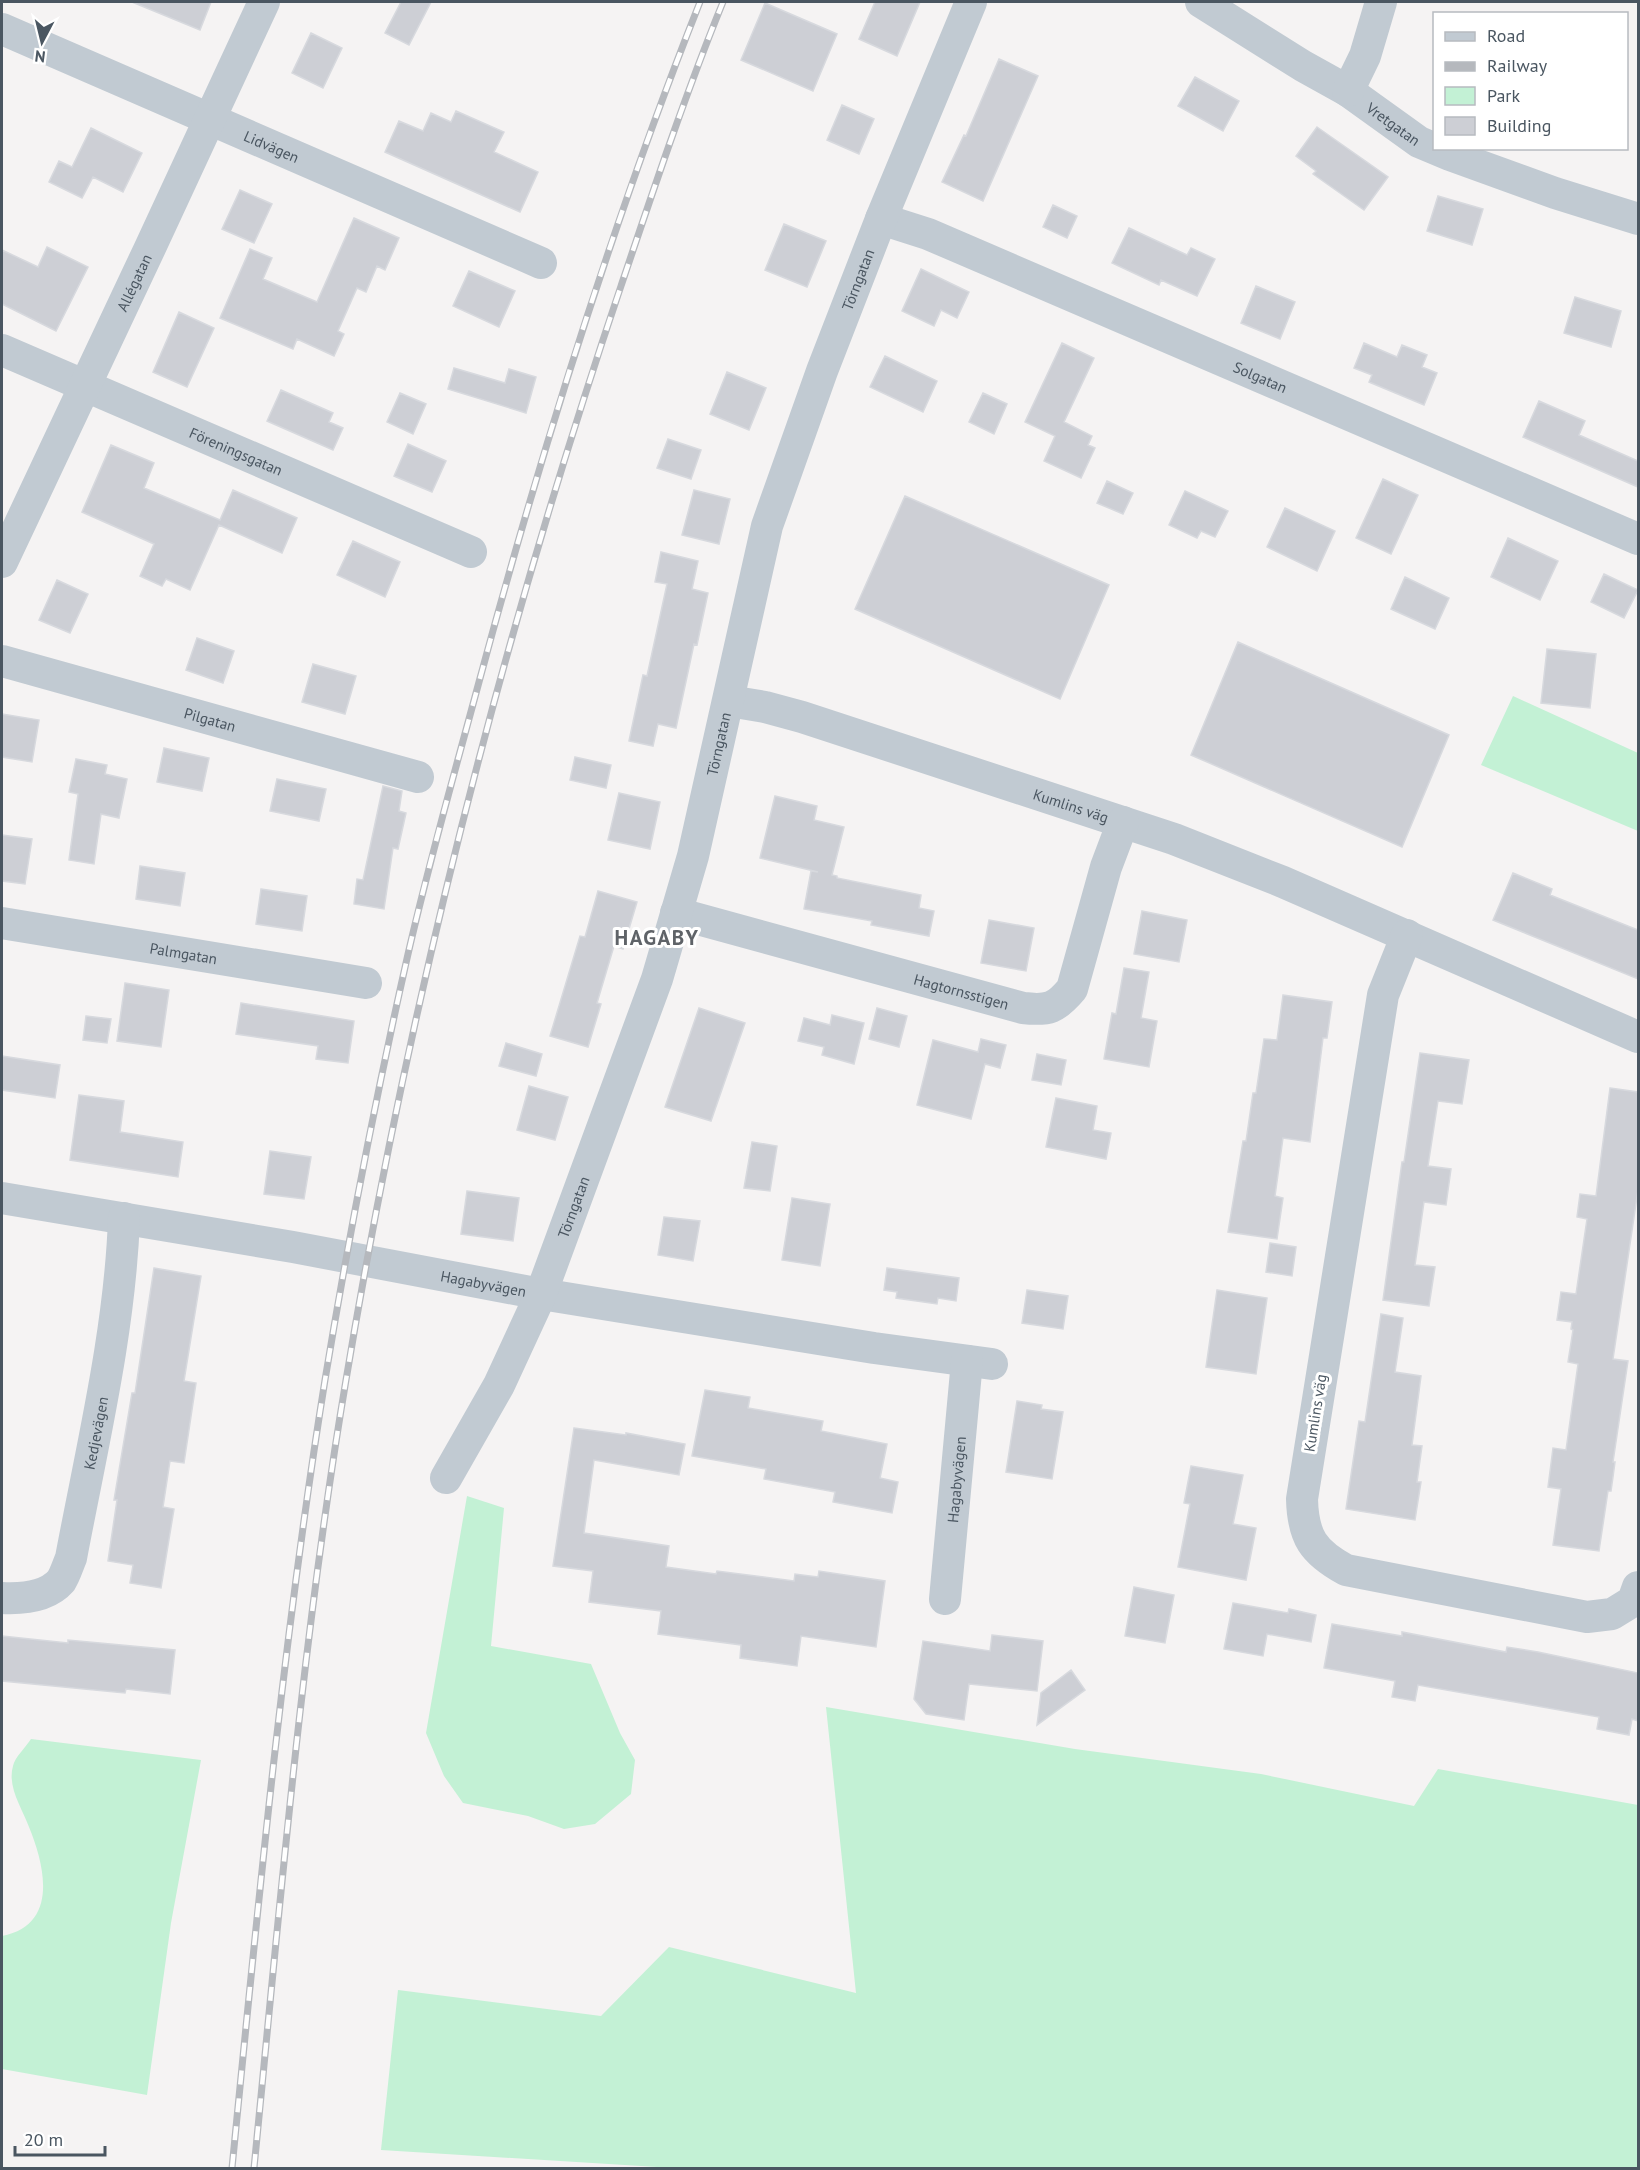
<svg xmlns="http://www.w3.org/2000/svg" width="1640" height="2170" viewBox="0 0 1640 2170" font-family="'PT Sans',sans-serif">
  <rect width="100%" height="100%" fill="#f5f3f3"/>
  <!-- green -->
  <path fill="#c3f1d5" d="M1513,696L1638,753V831L1481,765Z
    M467,1496L504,1508L491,1646L591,1664L620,1733L635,1760L631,1794L595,1824L564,1829L528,1816L463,1803L444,1776L426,1733Z
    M826,1707L1075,1749L1261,1774L1414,1806L1438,1769L1638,1805V2168H673L381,2150L398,1990L601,2016L669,1947L856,1993Z
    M31,1739L201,1760L171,1923L147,2095L2,2069V1936C59,1925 45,1866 29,1827C22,1808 7,1787 13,1766C15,1757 26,1747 31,1739Z"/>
  <!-- building -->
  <path fill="#cdcfd5" stroke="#d7d9de" stroke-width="1.5" d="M132,2H211L200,30Z
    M401,2H431L409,45L385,33Z
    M875,2H920L897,56L859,39Z
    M765,3L837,34L813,91L741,60Z
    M311,33L342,48L323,88L292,73Z
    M999,59L1038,76L983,201L942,182L964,135L966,136Z
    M1195,77L1239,101L1223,131L1178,106Z
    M842,105L874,119L859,154L827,140Z
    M456,111L504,132L494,152L538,172L520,212L385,152L399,121L423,131L431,113L451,122Z
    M1317,127L1388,177L1364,210L1313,174L1316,171L1296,156Z
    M91,128L142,153L123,192L93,177L82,198L49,182L59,161L72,167Z
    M240,190L272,204L254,243L222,229Z
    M1438,196L1483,209L1472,245L1427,231Z
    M1053,205L1077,216L1067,238L1043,227Z
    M354,218L399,238L385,270L377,266L366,292L357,288L338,331L344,334L334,356L297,339L293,349L220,318L250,249L272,258L263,279L317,302Z
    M784,224L826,241L807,287L765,270Z
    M1129,228L1187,255L1191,248L1215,259L1197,296L1161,280L1159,285L1112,263Z
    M47,247L88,267L56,331L2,304V250L38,267Z
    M921,269L969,292L957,318L941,310L934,326L902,311Z
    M469,271L515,291L499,327L453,306Z
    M1256,286L1295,302L1280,339L1241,323Z
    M1575,297L1621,311L1611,347L1564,333Z
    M179,312L214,328L187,387L153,372Z
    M1062,343L1094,358L1064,422L1092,436L1088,445L1095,448L1081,478L1044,461L1055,436L1025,422Z
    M1364,343L1397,357L1402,345L1427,355L1422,367L1437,373L1424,405L1369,382L1372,375L1354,368Z
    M885,356L937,381L923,412L870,387Z
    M454,368L505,383L509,369L536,377L526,413L448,389Z
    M727,372L766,388L749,430L710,414Z
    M281,390L333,413L329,422L343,428L333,450L267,421Z
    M400,393L426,404L413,434L387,422Z
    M983,393L1007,404L994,434L969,422Z
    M1539,401L1585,421L1579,435L1638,461V487L1523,437Z
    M668,439L701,450L691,479L657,468Z
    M408,444L446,461L432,492L394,476Z
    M111,445L154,463L144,488L220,520L233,490L297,518L282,553L219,525L190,590L166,579L162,586L140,576L154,544L82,512Z
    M1383,479L1418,495L1391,554L1356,538Z
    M1107,481L1133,493L1123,514L1097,503Z
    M694,490L730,499L719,544L682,535Z
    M1185,491L1228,511L1215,537L1201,531L1197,538L1169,525Z
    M905,496L1109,585L1060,699L855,609Z
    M1285,508L1335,531L1317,571L1267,547Z
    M1508,538L1558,561L1540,600L1491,577Z
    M353,541L400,562L385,597L337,575Z
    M661,552L698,561L692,589L708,593L697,645L694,644L676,728L658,724L653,746L629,741L643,675L647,676L667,584L655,582Z
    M1604,574L1638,590L1624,618L1591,602Z
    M1405,577L1449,598L1435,629L1391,609Z
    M57,580L88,594L70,633L39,620Z
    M197,638L234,651L223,683L186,670Z
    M1238,642L1449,735L1402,847L1191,755Z
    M1547,649L1596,654L1590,708L1541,703Z
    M313,664L356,676L345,714L302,702Z
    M2,714L39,720L32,762L2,757Z
    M164,748L209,758L202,791L157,782Z
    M575,757L611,765L606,788L570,780Z
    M76,759L107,765L105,774L127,779L119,818L101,814L94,864L69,860L78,794L69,792Z
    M277,779L326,789L319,821L270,811Z
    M383,786L402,791L399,811L406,813L398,849L393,848L384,909L354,904L357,879L363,880Z
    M619,793L660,802L650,849L608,840Z
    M775,796L817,806L814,820L844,827L832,875L837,876V878L921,895L919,908L934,911L929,936L871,925L872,921L804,909L811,871L818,872L760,858Z
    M2,835L32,839L25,884L2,881Z
    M140,866L185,873L180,906L136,899Z
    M1513,873L1552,889L1550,895L1638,930V979L1493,920Z
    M261,889L307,896L302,931L256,924Z
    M598,891L637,902L623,949L614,946L597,1003L601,1004L588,1047L550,1036L580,936L585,937Z
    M1142,911L1187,920L1179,962L1134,954Z
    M989,920L1034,928L1026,971L981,963Z
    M1124,968L1149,972L1141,1018L1157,1021L1149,1067L1104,1059L1112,1013L1116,1014Z
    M125,983L169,990L161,1047L117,1041Z
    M1283,995L1332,1002L1327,1038H1323L1310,1142L1283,1138L1275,1196L1283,1198L1277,1239L1228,1232L1243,1141H1246L1253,1093H1256L1264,1039L1277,1040Z
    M241,1003L354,1021L348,1063L316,1059L318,1046L236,1034Z
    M699,1008L745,1023L711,1121L665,1107Z
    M877,1008L907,1016L899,1047L869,1039Z
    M832,1015L864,1023L854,1064L822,1055L824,1047L798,1041L804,1018L830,1025Z
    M86,1016L111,1019L107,1043L83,1040Z
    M981,1039L1006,1045L1000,1068L985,1064L971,1119L917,1105L933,1040L978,1052Z
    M506,1043L542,1054L536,1076L499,1066Z
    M1420,1053L1469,1060L1462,1104L1438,1101L1428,1166L1451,1169L1446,1205L1424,1202L1415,1265L1435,1267L1429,1306L1383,1300L1402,1162H1404Z
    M1037,1054L1066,1060L1061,1085L1032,1080Z
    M2,1056L60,1065L55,1098L2,1090Z
    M529,1086L568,1097L555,1140L517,1130Z
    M1610,1088L1638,1092V1190L1613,1359L1628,1361L1613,1462H1615L1613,1477L1611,1491H1608L1599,1551L1553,1545L1561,1489L1548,1487L1553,1448L1566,1450L1578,1364L1568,1362L1573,1330L1571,1329L1572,1322L1557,1320L1561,1292L1576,1294L1587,1219L1577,1217L1580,1194L1596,1196Z
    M79,1095L124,1101L120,1132L183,1142L178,1177L70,1160Z
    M1056,1098L1097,1106L1093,1130L1111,1133L1106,1159L1046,1147Z
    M752,1142L777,1146L770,1191L744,1188Z
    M270,1151L311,1157L304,1199L264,1194Z
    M467,1191L519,1198L513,1241L461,1234Z
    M792,1198L830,1204L820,1266L782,1260Z
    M664,1217L700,1221L693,1261L658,1255Z
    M1270,1243L1296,1247L1292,1276L1266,1272Z
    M154,1268L201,1276L184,1381L196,1383L184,1463L170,1461L163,1507L174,1509L161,1588L130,1583L133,1565L108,1561L117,1500H114L132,1393H135Z
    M887,1268L959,1278L956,1301L938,1298L937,1304L896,1298L897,1292L884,1290Z
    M1027,1290L1068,1296L1063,1329L1022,1323Z
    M1217,1290L1267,1298L1256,1374L1206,1367Z
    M1381,1314L1403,1318L1395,1372L1421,1376L1412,1445L1422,1446L1417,1482H1421L1415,1520L1346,1509L1359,1421L1365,1422Z
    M705,1390L750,1397L748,1408L823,1421L821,1431L887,1444L880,1478L898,1482L892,1513L833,1502L835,1492L764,1479L766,1469L692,1456Z
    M1017,1401L1042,1405L1041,1409L1063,1412L1052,1479L1006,1472Z
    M574,1428L626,1435V1433L685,1444L679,1475L594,1460L584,1533L669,1546L666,1567L716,1574L717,1571L794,1581L795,1574L818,1577L819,1571L885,1581L876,1647L801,1636L797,1666L740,1658L741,1645L658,1634L661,1611L589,1602L593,1571L553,1566Z
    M1191,1466L1243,1475L1233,1524L1256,1528L1246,1580L1178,1567L1190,1504L1184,1503Z
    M1134,1587L1174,1595L1165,1643L1125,1636Z
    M1233,1603L1288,1613L1289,1609L1316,1615L1311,1642L1267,1634L1263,1656L1224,1649Z
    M1332,1624L1402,1636V1632L1506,1652L1507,1647L1538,1652L1638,1673V1721L1632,1719L1629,1735L1597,1729L1599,1717L1418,1685L1415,1701L1392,1697L1395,1681L1324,1668Z
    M992,1635L1043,1641L1037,1691L969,1684L964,1720L926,1714L914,1699L923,1641L990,1651Z
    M2,1636L68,1643V1640L175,1650L170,1694L126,1689L125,1693L2,1681Z
    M1071,1670L1085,1690L1037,1725L1041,1693Z"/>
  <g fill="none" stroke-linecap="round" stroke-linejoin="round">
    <!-- street -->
    <g stroke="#c1cad2" stroke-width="32">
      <path id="s1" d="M1201,2L1303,66L1348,91L1419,142L1450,155L1555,193L1638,219"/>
      <path id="s2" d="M2,29L541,263"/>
      <path d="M1348,91L1365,56L1381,2"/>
      <path id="s3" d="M881,219L928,234L1638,539"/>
      <path id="s4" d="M2,350L471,552"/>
      <path id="s5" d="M2,562L149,250L264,2"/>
      <path id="s6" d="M2,661L418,777"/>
      <path id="s7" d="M729,701L765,707L802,717L1174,839L1283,882L1638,1037"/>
      <path id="s8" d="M676,913L1023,1008C1049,1011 1056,1008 1072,989L1106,867L1123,822"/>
      <path id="s9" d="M2,923L366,983"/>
      <path d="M1407,935L1383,995L1302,1499C1303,1537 1313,1552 1346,1570L1587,1617L1612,1614L1633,1601L1638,1587"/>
      <path id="s10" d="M2,1198L293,1247L541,1294L874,1348L992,1364"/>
      <path id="s11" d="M446,1478L499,1385L541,1294L657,979L693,856L767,526L822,371L881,219L971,2"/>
      <path id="s12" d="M2,1598C22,1599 47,1597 61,1581C65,1575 68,1565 71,1558C92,1446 120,1332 124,1218"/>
      <path id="s13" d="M945,1599L967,1361"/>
    </g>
    <!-- rail casing -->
    <g stroke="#b5b8bd" stroke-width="7">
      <path id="rail" d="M232,2168C258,1905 283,1641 325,1380C348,1241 375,1101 406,963C427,869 454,775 479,682C541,452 612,223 700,2
        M254,2168C280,1905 302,1641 346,1380C408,1008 500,643 621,286C653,191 685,95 723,2"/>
    </g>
    <!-- rail -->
    <use href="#rail" stroke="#fff" stroke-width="4.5" stroke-dasharray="14" stroke-linecap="butt"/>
  </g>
  <g text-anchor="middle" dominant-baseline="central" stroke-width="6" stroke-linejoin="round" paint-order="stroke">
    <!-- street labels -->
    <g font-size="15" fill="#4a5661" stroke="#fff">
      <text stroke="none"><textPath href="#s1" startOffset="228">Vretgatan</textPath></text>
      <text stroke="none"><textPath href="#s2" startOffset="294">Lidvägen</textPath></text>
      <text stroke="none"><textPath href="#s11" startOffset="1272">Törngatan</textPath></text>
      <text stroke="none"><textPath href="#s5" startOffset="309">Allégatan</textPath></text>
      <text stroke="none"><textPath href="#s3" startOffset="411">Solgatan</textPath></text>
      <text stroke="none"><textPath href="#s4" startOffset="255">Föreningsgatan</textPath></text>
      <text stroke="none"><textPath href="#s6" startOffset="216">Pilgatan</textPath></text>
      <text stroke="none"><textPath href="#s11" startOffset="786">Törngatan</textPath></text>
      <text stroke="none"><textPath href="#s7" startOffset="358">Kumlins väg</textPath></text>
      <text stroke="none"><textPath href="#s9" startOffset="184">Palmgatan</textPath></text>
      <text stroke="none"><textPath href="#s8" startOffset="296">Hagtornsstigen</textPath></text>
      <text stroke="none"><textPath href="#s11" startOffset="300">Törngatan</textPath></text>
      <text stroke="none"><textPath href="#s10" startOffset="489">Hagabyvägen</textPath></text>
      <text transform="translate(1315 1413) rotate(-81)">Kumlins väg</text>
      <text stroke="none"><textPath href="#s12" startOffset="216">Kedjevägen</textPath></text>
      <text stroke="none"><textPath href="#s13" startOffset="120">Hagabyvägen</textPath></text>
    </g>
    <!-- district labels -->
    <g font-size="21" font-weight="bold" letter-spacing="1.5" fill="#5f6368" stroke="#fff">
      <text x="657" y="937">HAGABY</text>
    </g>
  </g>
  <!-- border -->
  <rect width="1640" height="2170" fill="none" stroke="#4a5661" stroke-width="6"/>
  <!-- legend -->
  <rect x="1433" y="12" width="195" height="138" fill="#ffffff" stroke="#b7bbc0" stroke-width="1.5"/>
  <rect x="1445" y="32" width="30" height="9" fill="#c1cad2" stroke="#b7bbc0" stroke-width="1.5"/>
  <text x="1487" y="42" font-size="18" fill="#4a5661">Road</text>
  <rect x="1445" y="62" width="30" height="9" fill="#b5b8bd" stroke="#b7bbc0" stroke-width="1.5"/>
  <text x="1487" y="72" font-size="18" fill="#4a5661">Railway</text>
  <rect x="1445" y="87" width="30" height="18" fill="#c3f1d5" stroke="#b7bbc0" stroke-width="1.5"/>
  <text x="1487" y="102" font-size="18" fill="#4a5661">Park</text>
  <rect x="1445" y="117" width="30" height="18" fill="#cdcfd5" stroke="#b7bbc0" stroke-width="1.5"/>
  <text x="1487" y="132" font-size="18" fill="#4a5661">Building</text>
  <!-- north arrow -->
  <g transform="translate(42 42) rotate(187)" stroke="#ffffff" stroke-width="4.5" paint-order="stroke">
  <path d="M0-4.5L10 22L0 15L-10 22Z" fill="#4a5661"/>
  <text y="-9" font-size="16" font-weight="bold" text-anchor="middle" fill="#4a5661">N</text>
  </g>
  <!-- scale -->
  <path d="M15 2146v9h90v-9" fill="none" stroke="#4a5661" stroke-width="3"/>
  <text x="24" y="2146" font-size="18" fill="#4a5661" stroke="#ffffff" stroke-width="4.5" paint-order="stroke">20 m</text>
</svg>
